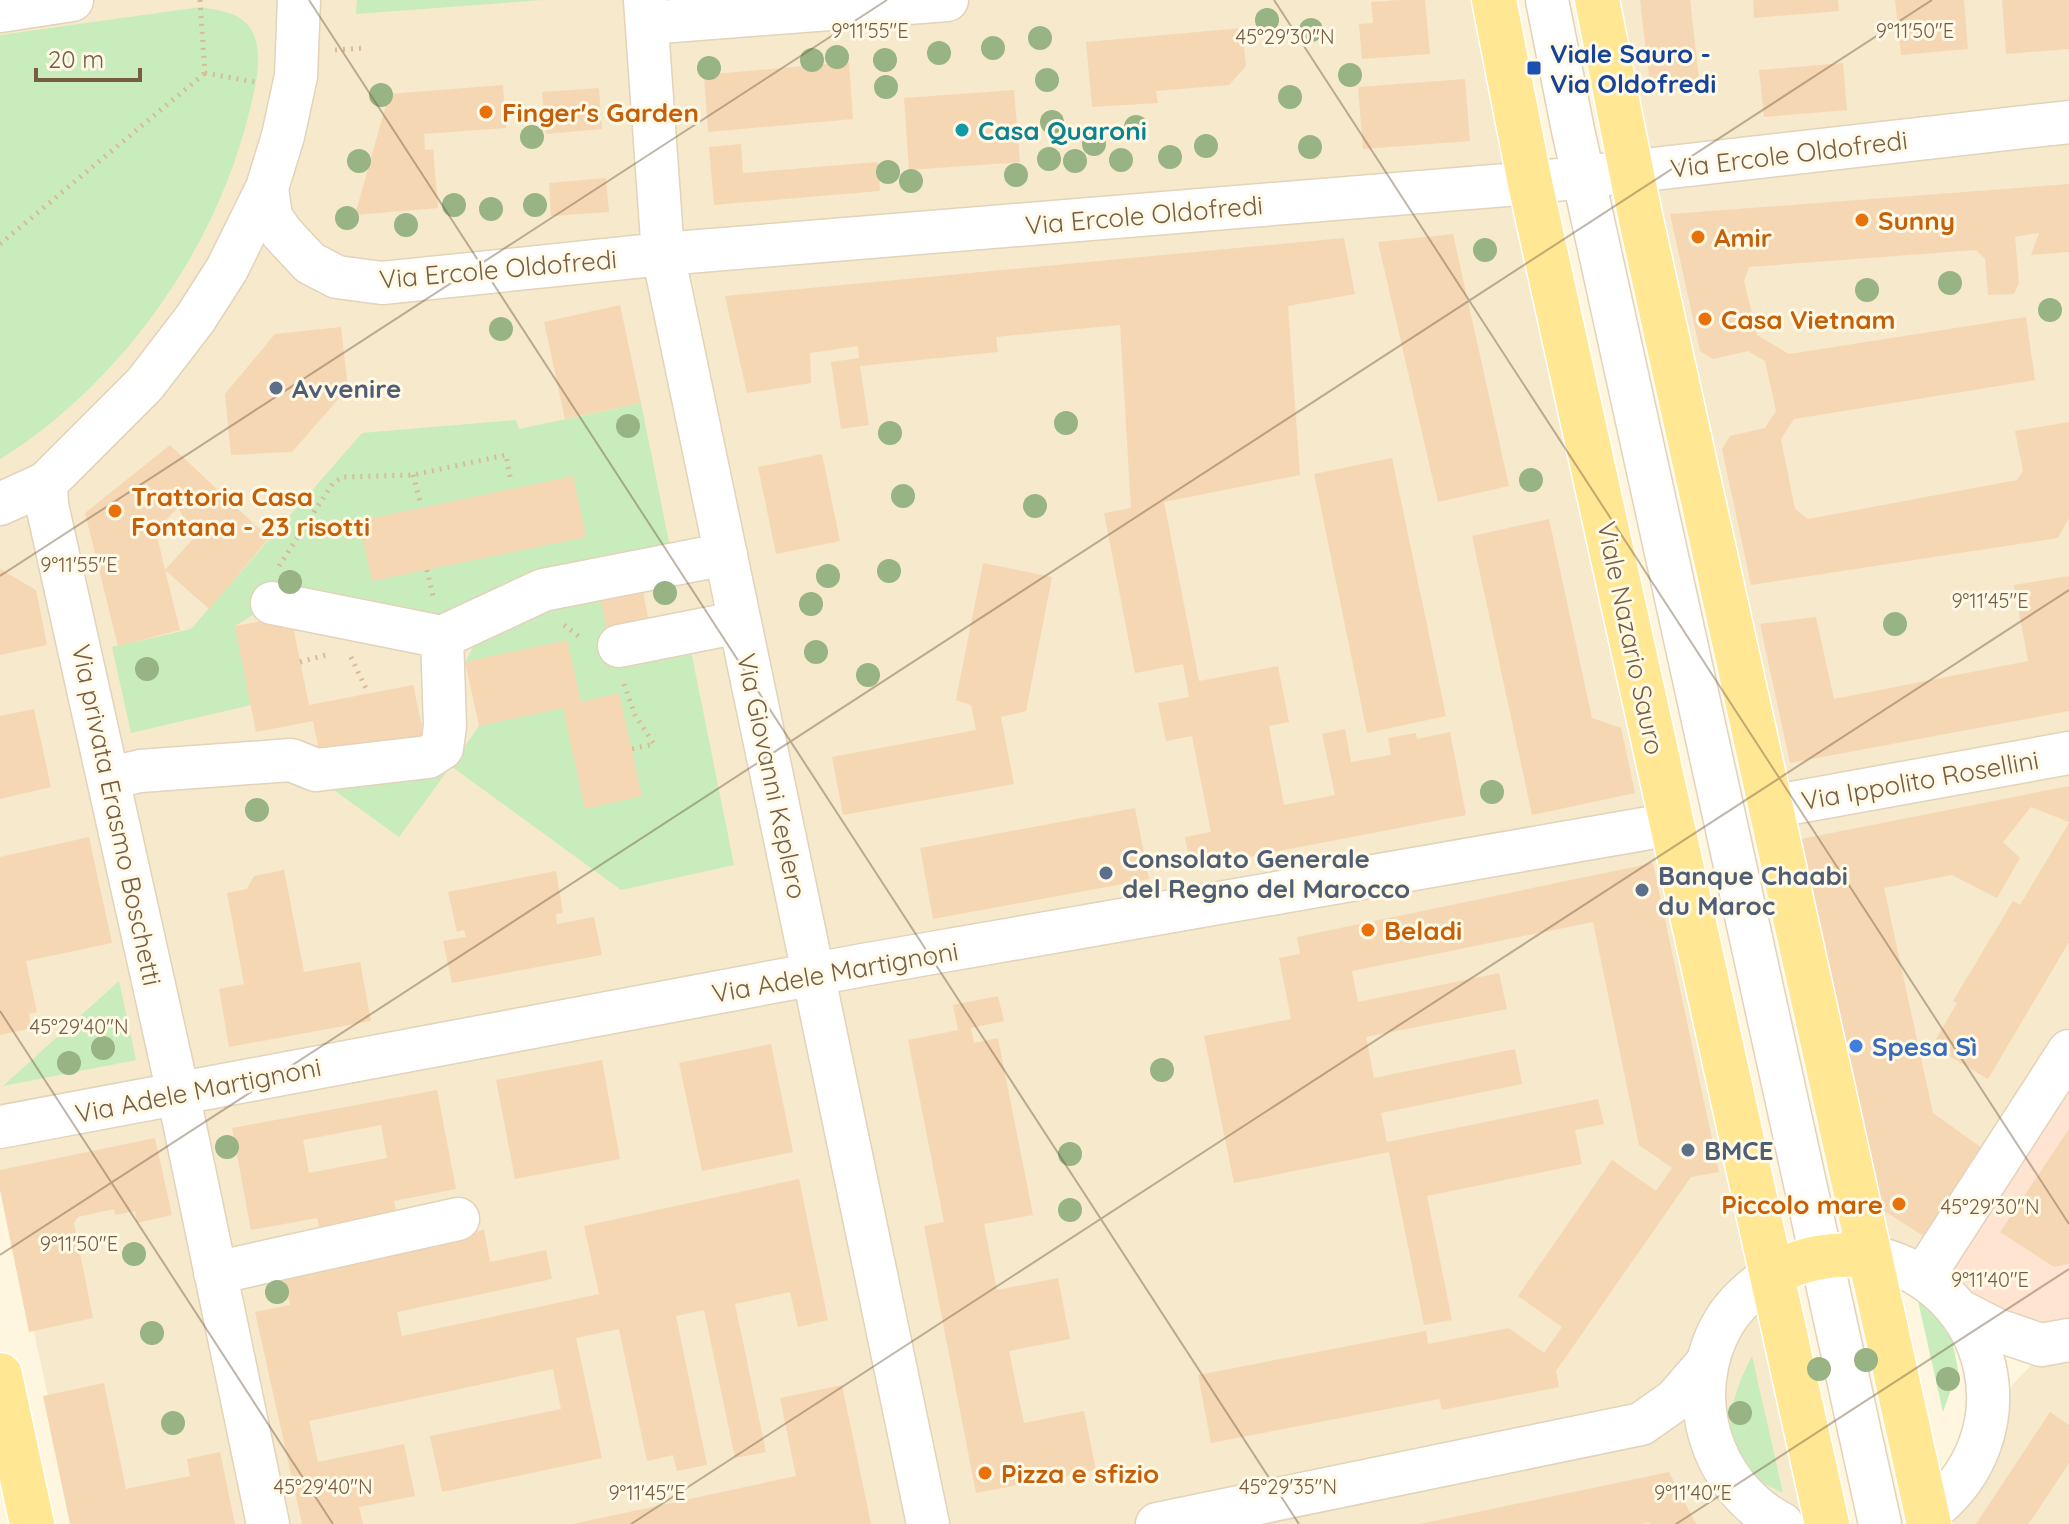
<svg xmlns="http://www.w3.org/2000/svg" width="2069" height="1524" viewBox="0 0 2069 1524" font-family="Quicksand,sans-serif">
  <rect width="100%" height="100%" fill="#fef6de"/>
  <!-- residential -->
  <path fill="#f6e9cc" d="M0,0H1490L1804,1524H76L0,1177Z
    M1603,0H2069V1040L1921,1271L1870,1250Z
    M2069,1345V1524H1938L2013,1384L2047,1349Z"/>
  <!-- commercial -->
  <path fill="#ffe5d1" d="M2069,1053V1327L2043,1332L1929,1275Z"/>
  <!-- green -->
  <path fill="#c8ecbc" d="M357,0H542L356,14Z
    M201,7C221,11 243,12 253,33C263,54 256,83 251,105C230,195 187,276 128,347C91,390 48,430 0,459V35Z
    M641,403L671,552L440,624L272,603L235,626L251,705L131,733L112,647L191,629L362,433L516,420L519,429Z
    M598,589L690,646L734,865L621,890L451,766L399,837L316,777L451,766L479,726L563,708L585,808L641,796L619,693L581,702L567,641L465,662L481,633Z
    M119,981L136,1060L3,1086Z
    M1916,1292L1933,1304L1952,1340L1958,1370L1943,1412Z
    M1752,1356L1783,1493C1772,1487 1753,1480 1745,1470C1717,1436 1734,1391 1752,1356Z"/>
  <!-- building -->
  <path fill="#f6d7b3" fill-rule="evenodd" d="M1400,0H1425L1430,54L1362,59L1359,24L1373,23L1371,2Z
    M1640,0H1690L1700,88L1651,94Z
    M1753,0H1838L1839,11L1754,18Z
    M1895,0H1964L1968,49L1901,55Z
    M2002,0H2069V49L2006,54Z
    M1242,28L1246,66L1229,85L1156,91L1158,103L1092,107L1086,42Z
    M849,62L853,119L708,132L704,75Z
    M1843,63L1847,110L1764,117L1759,70Z
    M1465,79L1470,141L1363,149L1358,87Z
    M503,85L506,128L424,134L425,150L433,149L438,208L355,215L389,94Z
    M599,88L602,129L546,134L542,92Z
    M1014,90L1020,162L909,170L904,98Z
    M741,144L743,173L878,162L880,191L714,205L709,147Z
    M606,178L609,212L551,216L549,183Z
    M2069,184V252L2031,255L2039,233L2015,237L2019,283L2014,294L1988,295L1985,259L1976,250L1749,267L1744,281L1757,335L1789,354L2026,317L2035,380L1794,419L1781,439L1795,509L1808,519L2017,480L2023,471L2015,431L2069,422V518L2058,538L1751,585L1722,449L1730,436L1765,428L1776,411L1765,361L1748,351L1713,359L1700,351L1670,214Z
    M1453,234L1509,486L1438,502L1378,242Z
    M1344,238L1355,294L1288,306L1300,475L1164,502L1199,681L1278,666L1289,722L1269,726L1284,805L1335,795L1322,734L1345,729L1351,762L1391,755L1388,738L1416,733L1417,739L1450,732L1466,815L1191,868L1185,837L1211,832L1192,736L1166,741L1158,703L1189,697L1183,664L1135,673L1104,513L1131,508L1120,325L996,337L998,352L860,366L869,425L841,429L831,362L859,358L858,346L810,353L811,383L747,393L725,296Z
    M620,305L641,403L565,419L544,322Z
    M341,327L348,388L292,452L231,455L225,394L275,334Z
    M170,445L269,538L209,609L165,570L180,630L118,646L85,513ZM178,507L194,538L165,570L156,531Z
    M822,454L840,541L776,554L758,467Z
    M1392,458L1446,716L1367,733L1314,474Z
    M573,476L586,537L372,581L359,521Z
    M1549,519L1592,718L1621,728L1635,793L1532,815L1472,536Z
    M983,563L1052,577L1026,711L1001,717L1014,784L843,815L832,757L976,730L971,705L956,700Z
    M0,569L36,590L47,645L0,655Z
    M2069,576V711L1790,763L1760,624L1816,617L1834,699L2028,661L2014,585Z
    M641,581L650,627L608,635L598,589Z
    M291,616L309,705L413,685L425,740L321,761L313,721L256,732L235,626Z
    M567,640L581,702L619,693L642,796L585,809L563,708L479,726L465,662Z
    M34,709L51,787L0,799V716Z
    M2069,786V822L2031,807L2003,842L2020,858L1997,898L1952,875L1884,888L1933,1113L1982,1148L1925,1237L1878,1207L1801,839Z
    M1135,808L1149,879L933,919L920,848Z
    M2069,823V942L1988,1079L1932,1046L1957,1003L1953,1001L2013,901L2020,905Z
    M89,837L112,943L26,961L37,1012L29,1014L32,1028L0,1035V857Z
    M1653,863L1719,1172L1691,1177L1556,1371L1559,1387L1442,1410L1439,1399L1211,1443L1198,1375L1426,1331L1428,1344L1509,1328L1544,1353L1562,1327L1518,1296L1612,1160L1656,1191L1672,1168L1639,1145L1593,922L1352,971L1358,1002L1499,973L1507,1009L1366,1037L1374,1078L1515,1049L1522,1084L1381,1113L1387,1142L1598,1099L1604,1124L1575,1130L1582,1164L1427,1196L1452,1320L1424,1325L1389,1152L1234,1183L1204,1036L1291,1019L1279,958L1300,954L1297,937Z
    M284,870L304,972L360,962L371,1021L229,1047L219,989L244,984L227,893L247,889L254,876Z
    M556,871L563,913L556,914L557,924L594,917L602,955L452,983L443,941L466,937L464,930L457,932L448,892Z
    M998,996L1004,1021L971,1028L974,1043L998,1038L1033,1215L984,1224L997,1290L1058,1278L1070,1339L1009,1351L1024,1423L1084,1411L1096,1470L976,1493L924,1226L944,1222L908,1040L958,1030L953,1005Z
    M771,1044L793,1152L702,1171L679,1063Z
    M602,1060L620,1159L515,1179L496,1080Z
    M437,1090L456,1189L394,1201L398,1218L320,1232L317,1218L251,1230L232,1128ZM381,1125L387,1158L309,1173L303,1140Z
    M2069,1129V1264L2054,1267L2000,1232Z
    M155,1138L172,1215L137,1223L135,1211L115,1215L114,1209L78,1217L74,1223L93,1318L29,1332L0,1190V1170Z
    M799,1179L828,1320L798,1327L790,1292L735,1304L766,1452L735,1458L704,1310L676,1316L707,1465L677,1471L673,1455L647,1461L619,1329L576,1338L602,1458L442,1492L430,1436L561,1409L553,1369L309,1421L318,1462L404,1444L415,1496L359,1507L363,1524H302L255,1312L290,1305L283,1274L484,1230L490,1262L546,1250L552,1279L397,1312L402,1336L599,1294L584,1226Z
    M104,1383L126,1489L190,1476L187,1459L220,1452L235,1524H70L43,1396Z
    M842,1385L871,1524H573L796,1476L780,1398Z
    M2050,1412L2069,1425V1463L2036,1513L2028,1524H1976Z
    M1669,1472L1696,1524H1649L1651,1522L1639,1524H1420Z"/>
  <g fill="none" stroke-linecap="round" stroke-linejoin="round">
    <!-- minor casing -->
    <g stroke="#e2d3ba" stroke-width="45">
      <path id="minor" d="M645,0L663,254L928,1524
        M1547,0L1573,130L1880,1524
        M0,11L72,0
        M647,23L947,0
        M267,188L271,217L282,233L310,263L337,277L382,283L663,254L1530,183L2069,122
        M46,483L47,505L178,1093L268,1524
        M0,504L46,483L145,384L195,319L227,269L267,188L283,136L296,76L299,0
        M272,603L442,637
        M619,646L740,622
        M108,779L140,771L291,760L316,770L428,757L442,748L445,726L442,637L543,590L726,554
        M1770,807L2069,753
        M0,1127L863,965L1672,824
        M1869,1256C1996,1283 2031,1437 1927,1514
        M215,1273L458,1219
        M1772,1274C1753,1289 1736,1302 1724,1322C1682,1393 1709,1486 1782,1524
        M1923,1277L2069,1051
        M1958,1310L1997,1330L2041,1345L2069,1340
        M1157,1524L1641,1424L1675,1400L1707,1363"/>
    </g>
    <!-- major casing -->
    <g stroke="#fff" stroke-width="47">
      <path id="major" d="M1494,0L1530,183L1827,1524
        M1597,0L1640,215L1929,1524
        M1772,1274C1803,1258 1833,1252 1869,1256
        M0,1375L32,1524"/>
    </g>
    <!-- path -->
    <path stroke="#dabb97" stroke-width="5" stroke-dasharray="2 6" stroke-linecap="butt" d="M200,0L205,73
      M335,50L366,48
      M205,73L255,82
      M0,244L205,73
      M413,475L420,501
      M279,566L333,483L343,477L413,475L506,455L511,482
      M427,570L433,596
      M564,625L581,638
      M351,657L368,693
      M300,662L326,655
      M624,684L635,715L654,744L631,749"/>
    <!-- minor -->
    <use href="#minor" stroke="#fff" stroke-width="42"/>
    <!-- major -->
    <use href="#major" stroke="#ffe794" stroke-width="44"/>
  </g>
  <!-- trees -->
  <g fill="#98b384">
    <circle cx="1267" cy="20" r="12"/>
    <circle cx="1311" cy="30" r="12"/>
    <circle cx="1040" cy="38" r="12"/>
    <circle cx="993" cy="48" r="12"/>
    <circle cx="939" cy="53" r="12"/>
    <circle cx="837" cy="57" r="12"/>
    <circle cx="812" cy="60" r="12"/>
    <circle cx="885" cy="60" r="12"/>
    <circle cx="709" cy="68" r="12"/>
    <circle cx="1350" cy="75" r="12"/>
    <circle cx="1047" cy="80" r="12"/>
    <circle cx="886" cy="87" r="12"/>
    <circle cx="381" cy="95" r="12"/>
    <circle cx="1290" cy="97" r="12"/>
    <circle cx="1052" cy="122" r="12"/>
    <circle cx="1136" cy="127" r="12"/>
    <circle cx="532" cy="137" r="12"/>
    <circle cx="1094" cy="144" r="12"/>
    <circle cx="1206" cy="146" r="12"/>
    <circle cx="1310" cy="147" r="12"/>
    <circle cx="1170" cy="157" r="12"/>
    <circle cx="1049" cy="159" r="12"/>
    <circle cx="1121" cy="160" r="12"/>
    <circle cx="359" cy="161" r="12"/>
    <circle cx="1075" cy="161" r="12"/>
    <circle cx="888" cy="172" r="12"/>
    <circle cx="1016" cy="175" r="12"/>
    <circle cx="911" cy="181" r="12"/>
    <circle cx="454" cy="205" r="12"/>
    <circle cx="535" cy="205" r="12"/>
    <circle cx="491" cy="209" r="12"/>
    <circle cx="347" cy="218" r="12"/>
    <circle cx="406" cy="225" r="12"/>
    <circle cx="1485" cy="250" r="12"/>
    <circle cx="1950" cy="283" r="12"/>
    <circle cx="1867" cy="290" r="12"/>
    <circle cx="2050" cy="310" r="12"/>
    <circle cx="501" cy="329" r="12"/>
    <circle cx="1066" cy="423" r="12"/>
    <circle cx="628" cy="426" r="12"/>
    <circle cx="890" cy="433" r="12"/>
    <circle cx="1531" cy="480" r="12"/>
    <circle cx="903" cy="496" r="12"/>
    <circle cx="1035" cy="506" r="12"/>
    <circle cx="889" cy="571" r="12"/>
    <circle cx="828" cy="576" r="12"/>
    <circle cx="290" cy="582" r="12"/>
    <circle cx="665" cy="593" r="12"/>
    <circle cx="811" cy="604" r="12"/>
    <circle cx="1895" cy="624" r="12"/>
    <circle cx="816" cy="652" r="12"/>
    <circle cx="147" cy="669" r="12"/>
    <circle cx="868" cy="675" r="12"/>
    <circle cx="1492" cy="792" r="12"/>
    <circle cx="257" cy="810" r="12"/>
    <circle cx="103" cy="1048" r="12"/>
    <circle cx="69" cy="1063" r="12"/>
    <circle cx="1162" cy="1070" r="12"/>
    <circle cx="227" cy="1147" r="12"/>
    <circle cx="1070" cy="1154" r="12"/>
    <circle cx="1070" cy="1210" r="12"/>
    <circle cx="134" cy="1254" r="12"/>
    <circle cx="277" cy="1292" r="12"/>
    <circle cx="152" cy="1333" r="12"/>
    <circle cx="1866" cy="1360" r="12"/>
    <circle cx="1819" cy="1369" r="12"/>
    <circle cx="1948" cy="1379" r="12"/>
    <circle cx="1740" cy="1413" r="12"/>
    <circle cx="173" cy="1423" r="12"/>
  </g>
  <!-- ticks -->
  <path fill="none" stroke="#765d44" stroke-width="2" stroke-opacity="0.45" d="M309,0L1299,1524M1274,0L2069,1224M0,576L887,0M0,1011L333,1524M0,1255L1932,0M631,1524L2069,590M1676,1524L2069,1269"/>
  <!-- markers -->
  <rect fill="#1a4fb4" stroke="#fff9e6" stroke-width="3" x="1526" y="60" width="16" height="16" rx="4"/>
  <g fill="#e8710a" stroke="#fff9e6" stroke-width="3">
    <circle cx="486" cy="112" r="8"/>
    <circle cx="1862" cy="220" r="8"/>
    <circle cx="1698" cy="237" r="8"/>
    <circle cx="1705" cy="319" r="8"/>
    <circle cx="115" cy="511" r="8"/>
    <circle cx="1368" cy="930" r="8"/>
    <circle cx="1899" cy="1204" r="8"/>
    <circle cx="985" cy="1473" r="8"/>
  </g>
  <circle fill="#0f9aa8" stroke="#fff9e6" stroke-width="3" cx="962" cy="130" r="8"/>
  <g fill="#5c6f8a" stroke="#fff9e6" stroke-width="3">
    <circle cx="276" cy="388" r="8"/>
    <circle cx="1106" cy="873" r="8"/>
    <circle cx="1642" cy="890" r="8"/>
    <circle cx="1688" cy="1150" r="8"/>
  </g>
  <circle fill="#3f7fe0" stroke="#fff9e6" stroke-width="3" cx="1856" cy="1046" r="8"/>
  <g text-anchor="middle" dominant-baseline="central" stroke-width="6" stroke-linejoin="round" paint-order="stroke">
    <!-- transit labels -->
    <g font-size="26" font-weight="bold" fill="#164399" stroke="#fff9e6" text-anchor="start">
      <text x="1550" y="53">Viale Sauro -<tspan x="1550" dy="30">Via Oldofredi</tspan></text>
    </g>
    <!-- food labels -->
    <g font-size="26" font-weight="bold" fill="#c56008" stroke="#fff9e6" text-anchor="start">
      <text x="502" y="112">Finger's Garden</text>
      <text x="1878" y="220">Sunny</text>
      <text x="1714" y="237">Amir</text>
      <text x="1721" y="319">Casa Vietnam</text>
      <text x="131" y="496">Trattoria Casa<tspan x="131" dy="30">Fontana - 23 risotti</tspan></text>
      <text x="1384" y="930">Beladi</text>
      <text x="1883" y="1204" text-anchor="end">Piccolo mare</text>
      <text x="1001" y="1473">Pizza e sfizio</text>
    </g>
    <!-- culture labels -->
    <g font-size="26" font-weight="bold" fill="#0d838f" stroke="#fff9e6" text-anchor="start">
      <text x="978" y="130">Casa Quaroni</text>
    </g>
    <!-- street labels -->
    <g font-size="26" fill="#765d44" stroke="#fff9e6">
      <text transform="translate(1789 154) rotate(-7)">Via Ercole Oldofredi</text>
      <text transform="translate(1144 215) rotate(-5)">Via Ercole Oldofredi</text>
      <text transform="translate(498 269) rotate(-5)">Via Ercole Oldofredi</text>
      <text transform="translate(1631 638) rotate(78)">Viale Nazario Sauro</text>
      <text transform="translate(772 776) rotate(78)">Via Giovanni Keplero</text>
      <text transform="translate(1920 780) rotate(-10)">Via Ippolito Rosellini</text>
      <text transform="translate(117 815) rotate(78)">Via privata Erasmo Boschetti</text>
      <text transform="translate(835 972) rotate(-10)">Via Adele Martignoni</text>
      <text transform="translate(198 1090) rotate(-11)">Via Adele Martignoni</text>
    </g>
    <!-- service labels -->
    <g font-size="26" font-weight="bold" fill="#4e5e75" stroke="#fff9e6" text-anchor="start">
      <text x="292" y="388">Avvenire</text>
      <text x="1122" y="858">Consolato Generale<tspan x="1122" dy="30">del Regno del Marocco</tspan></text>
      <text x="1658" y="875">Banque Chaabi<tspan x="1658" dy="30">du Maroc</tspan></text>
      <text x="1704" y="1150">BMCE</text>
    </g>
    <!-- shop labels -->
    <g font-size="26" font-weight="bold" fill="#366cbe" stroke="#fff9e6" text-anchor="start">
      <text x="1872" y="1046">Spesa Sì</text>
    </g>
  </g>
  <g font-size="20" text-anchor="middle" fill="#765d44" stroke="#fff9e6" stroke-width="6" stroke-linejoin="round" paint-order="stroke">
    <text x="1915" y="38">9°11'50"E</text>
    <text x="870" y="38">9°11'55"E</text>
    <text x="1285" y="44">45°29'30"N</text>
    <text x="79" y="572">9°11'55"E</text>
    <text x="1990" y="608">9°11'45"E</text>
    <text x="79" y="1034">45°29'40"N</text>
    <text x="1990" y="1214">45°29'30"N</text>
    <text x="79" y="1251">9°11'50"E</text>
    <text x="1990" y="1287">9°11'40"E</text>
    <text x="323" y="1494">45°29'40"N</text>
    <text x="1288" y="1494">45°29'35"N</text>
    <text x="647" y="1500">9°11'45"E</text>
    <text x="1693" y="1500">9°11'40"E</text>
  </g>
  <!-- scale -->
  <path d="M36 68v12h104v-12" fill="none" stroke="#765d44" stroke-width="4"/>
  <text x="48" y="68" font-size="24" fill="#765d44" stroke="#fff9e6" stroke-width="6" paint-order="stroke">20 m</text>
</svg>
